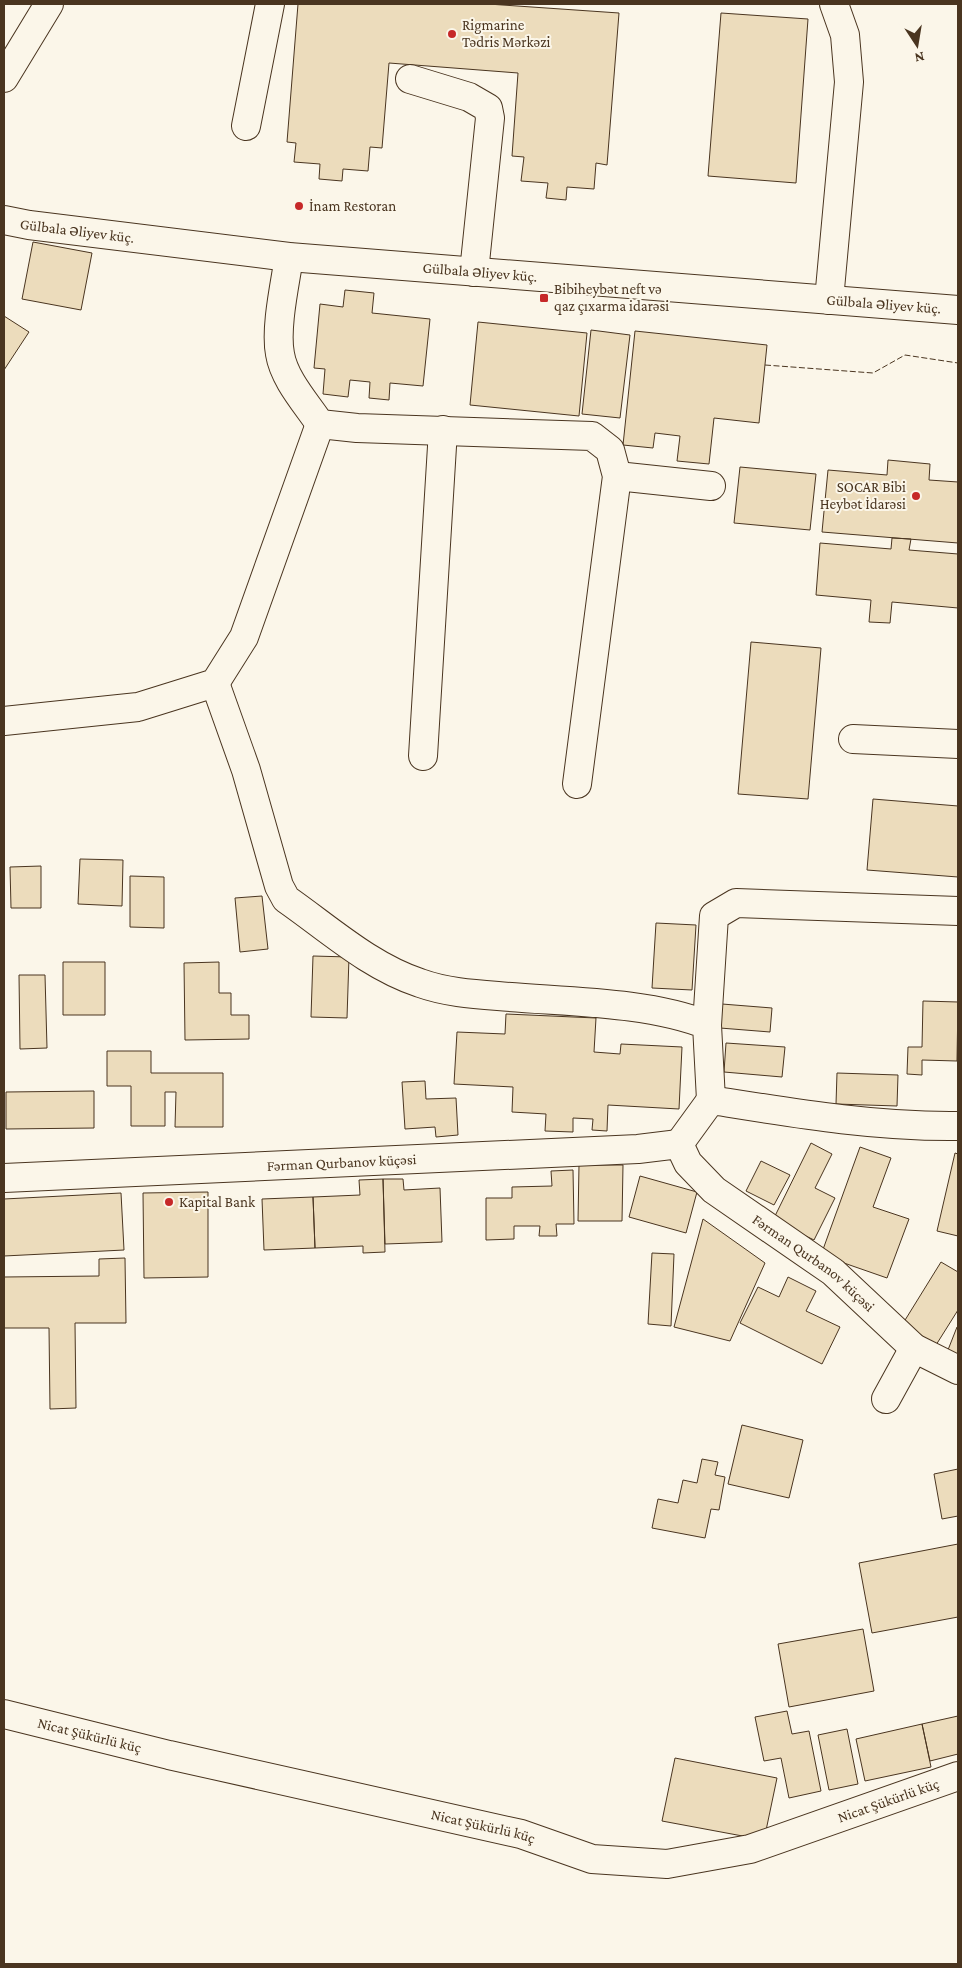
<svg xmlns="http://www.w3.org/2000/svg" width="962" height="1968" viewBox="0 0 962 1968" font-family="'Crimson Pro',serif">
  <rect width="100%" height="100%" fill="#fbf6e9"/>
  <!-- building -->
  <path fill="#ecdcbc" stroke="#4a3520" d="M298,4H488L619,13L607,165L596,163L594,189L567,187L566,200L546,198L548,183L521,181L524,157L512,156L518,73L389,63L382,148L370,147L368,171L343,169L342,181L319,179L320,164L294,162L296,143L287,142Z
    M721,13L808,19L796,183L708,176Z
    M33,242L92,253L81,310L22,299Z
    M345,290L374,293L372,313L430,319L423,386L390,383L389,400L369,398L370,382L350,380L348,397L323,394L325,369L314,368L320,304L343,307Z
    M4,316L29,332L4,370Z
    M478,322L587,333L579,416L470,405Z
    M591,330L630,335L620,418L582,414Z
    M635,331L767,345L759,423L714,418L709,464L677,461L680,436L655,433L653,448L623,445Z
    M888,460L930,464L929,480L958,482V543L822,532L828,470L887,475Z
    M740,467L816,474L810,530L734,523Z
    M892,538L911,539L909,550L958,554V608L892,602L890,623L869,622L871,600L816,595L820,543L891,549Z
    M751,642L821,648L808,799L738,794Z
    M873,799L958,806V877L867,870Z
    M80,859L123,860L122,906L78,904Z
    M41,866V908H11L10,867Z
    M130,876L164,877V928L130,927Z
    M262,896L268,949L240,952L235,898Z
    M656,923L696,925L692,990L652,988Z
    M313,956L349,957L347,1018L311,1017Z
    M63,962H105V1015H63Z
    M219,962V993H231V1015H249V1039L185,1040L184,963Z
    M19,975H45L47,1048L20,1049Z
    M923,1001L958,1002L957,1061L922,1060V1075L907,1074L908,1047H922Z
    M722,1004L772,1008L770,1032L720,1028Z
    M506,1014L596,1018L594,1052L620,1054L621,1044L682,1047L679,1109L608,1105L607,1131L592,1130L593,1119L573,1118V1132L545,1131L546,1114L512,1112L513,1087L454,1084L457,1032L505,1034Z
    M726,1043L785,1047L782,1077L724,1072Z
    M107,1051H151V1073H223V1127H175L176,1092H165V1126H131V1086H107Z
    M837,1073L898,1075L897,1106L836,1104Z
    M425,1081L426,1099L456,1098L458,1135L436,1137L435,1127L405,1129L402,1082Z
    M94,1091V1128L6,1129V1092Z
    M811,1143L832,1154L815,1188L835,1198L814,1240L773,1220Z
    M860,1147L891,1158L873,1207L909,1219L887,1278L821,1255Z
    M955,1153L958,1154V1236L937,1231Z
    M761,1161L790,1175L774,1205L746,1191Z
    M579,1165H623L622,1221H578Z
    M573,1170L574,1224H556L557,1236H539L540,1226H514V1239L486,1240V1198H512V1187L552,1186L551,1171Z
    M640,1176L697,1192L686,1233L629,1217Z
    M383,1179L385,1252L363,1253V1246L315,1248L313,1197L360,1195L359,1180Z
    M383,1179H403L404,1190L440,1188L442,1242L385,1244Z
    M208,1192V1277L144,1278L143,1193Z
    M121,1193L124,1250L4,1256V1199Z
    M313,1197L315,1248L264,1250L262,1199Z
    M703,1219L765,1263L730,1341L674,1327Z
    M652,1253L674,1254L671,1326L648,1324Z
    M125,1258L126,1323H75L76,1408L50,1409L49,1328H4V1277L99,1276V1259Z
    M941,1262L958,1272V1310L936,1345L902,1325Z
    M788,1277L816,1291L806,1311L840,1327L822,1364L740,1323L758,1287L779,1297Z
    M957,1327L958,1328V1360L946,1355Z
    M742,1425L803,1440L789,1498L728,1484Z
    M702,1459L718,1462L715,1475L725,1477L719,1510L711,1509L705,1538L652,1528L658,1499L678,1503L683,1480L697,1483Z
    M958,1469V1516L942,1519L934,1474Z
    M958,1544V1617L872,1633L859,1563Z
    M863,1629L874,1691L789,1707L778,1644Z
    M787,1711L792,1734L809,1731L821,1791L789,1798L781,1758L764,1761L755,1717Z
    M958,1716V1754L930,1761L922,1724Z
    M922,1724L931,1767L865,1781L856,1739Z
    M847,1729L858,1784L829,1790L818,1735Z
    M675,1758L777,1778L764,1840L662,1821Z"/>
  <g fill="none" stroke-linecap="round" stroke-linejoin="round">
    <!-- minor casing -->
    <g stroke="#4a3520" stroke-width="30">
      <g id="minor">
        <path d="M410,79L469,97L488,108L490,118L474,272"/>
        <path d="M246,126L270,4"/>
        <path id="s1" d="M4,220L29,225L289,257L958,310"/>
        <path d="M289,257C285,284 275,328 280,354C284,379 306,403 320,424L357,428L592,436L610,450L617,476L577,784"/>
        <path d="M829,300L849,82L845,35L834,4"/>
        <path d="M617,476L711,486"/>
        <path d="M215,683L246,770L279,886L286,899C329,929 369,966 420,983C445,992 471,994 498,996C563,1002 647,1001 707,1025L711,1100"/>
        <path d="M4,721L138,707L215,683L244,637L320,424"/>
        <path d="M853,739L958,744"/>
        <path d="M423,756L443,430"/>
        <path d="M707,1025L714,916L736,903L958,911"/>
        <path d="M679,1144L711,1100C793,1113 874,1127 958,1126"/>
        <path id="s2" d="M4,1178L638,1149L679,1144L688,1163L714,1190L833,1272L914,1348L958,1370"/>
        <path d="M886,1399L914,1348"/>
        <path id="s3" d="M4,1714L169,1755L521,1834L592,1859L667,1864L750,1849L958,1776"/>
      </g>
    </g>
    <!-- major casing -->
    <g stroke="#4a3520" stroke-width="30">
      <path id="major" d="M4,78L49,4"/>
    </g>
    <!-- minor -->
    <use href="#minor" stroke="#fbf6e9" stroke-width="28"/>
    <!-- major -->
    <use href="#major" stroke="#fbf6e9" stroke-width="28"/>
    <!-- fence -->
    <path stroke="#4a3520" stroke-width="1" stroke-dasharray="6 2.5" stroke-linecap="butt" d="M765,365L873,373L905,355L958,363"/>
  </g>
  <!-- markers -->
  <g fill="#c62828" stroke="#fbf6e9" stroke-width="2">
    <circle cx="452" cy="34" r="5"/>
    <circle cx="299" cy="206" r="5"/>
    <rect x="539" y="293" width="10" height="10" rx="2.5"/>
    <circle cx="916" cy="496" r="5"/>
    <circle cx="169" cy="1202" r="5"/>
  </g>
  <g text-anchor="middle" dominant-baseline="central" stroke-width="4" stroke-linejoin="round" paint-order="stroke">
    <!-- poi labels -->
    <g font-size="15" fill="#4a3520" stroke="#fbf6e9" text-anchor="start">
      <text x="462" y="25">Rigmarine<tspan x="462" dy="17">Tədris Mərkəzi</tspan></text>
      <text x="309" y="206">İnam Restoran</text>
      <text x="554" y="289">Bibiheybət neft və<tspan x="554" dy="17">qaz çıxarma idarəsi</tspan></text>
      <text x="906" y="487" text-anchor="end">SOCAR Bibi<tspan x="906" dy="17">Heybət İdarəsi</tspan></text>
      <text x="179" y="1202">Kapital Bank</text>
    </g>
    <!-- street labels -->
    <g font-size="15" fill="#4a3520" stroke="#fbf6e9">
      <text stroke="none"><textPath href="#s1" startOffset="74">Gülbala Əliyev küç.</textPath></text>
      <text stroke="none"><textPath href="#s1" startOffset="479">Gülbala Əliyev küç.</textPath></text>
      <text stroke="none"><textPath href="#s1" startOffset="884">Gülbala Əliyev küç.</textPath></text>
      <text stroke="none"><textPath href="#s2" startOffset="338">Fərman Qurbanov küçəsi</textPath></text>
      <text stroke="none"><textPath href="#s2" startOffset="858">Fərman Qurbanov küçəsi</textPath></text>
      <text stroke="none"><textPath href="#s3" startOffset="88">Nicat Şükürlü küç</textPath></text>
      <text stroke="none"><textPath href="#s3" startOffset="912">Nicat Şükürlü küç</textPath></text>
      <text stroke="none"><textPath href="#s3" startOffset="492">Nicat Şükürlü küç</textPath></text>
    </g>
  </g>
  <!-- border -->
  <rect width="962" height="1968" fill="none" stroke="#4a3520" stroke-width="10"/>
  <!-- north arrow -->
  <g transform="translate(917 45) rotate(168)" stroke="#fbf6e9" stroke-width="4" paint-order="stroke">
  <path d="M0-4L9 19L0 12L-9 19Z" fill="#4a3520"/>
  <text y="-8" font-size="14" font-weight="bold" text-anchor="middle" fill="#4a3520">N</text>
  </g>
</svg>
